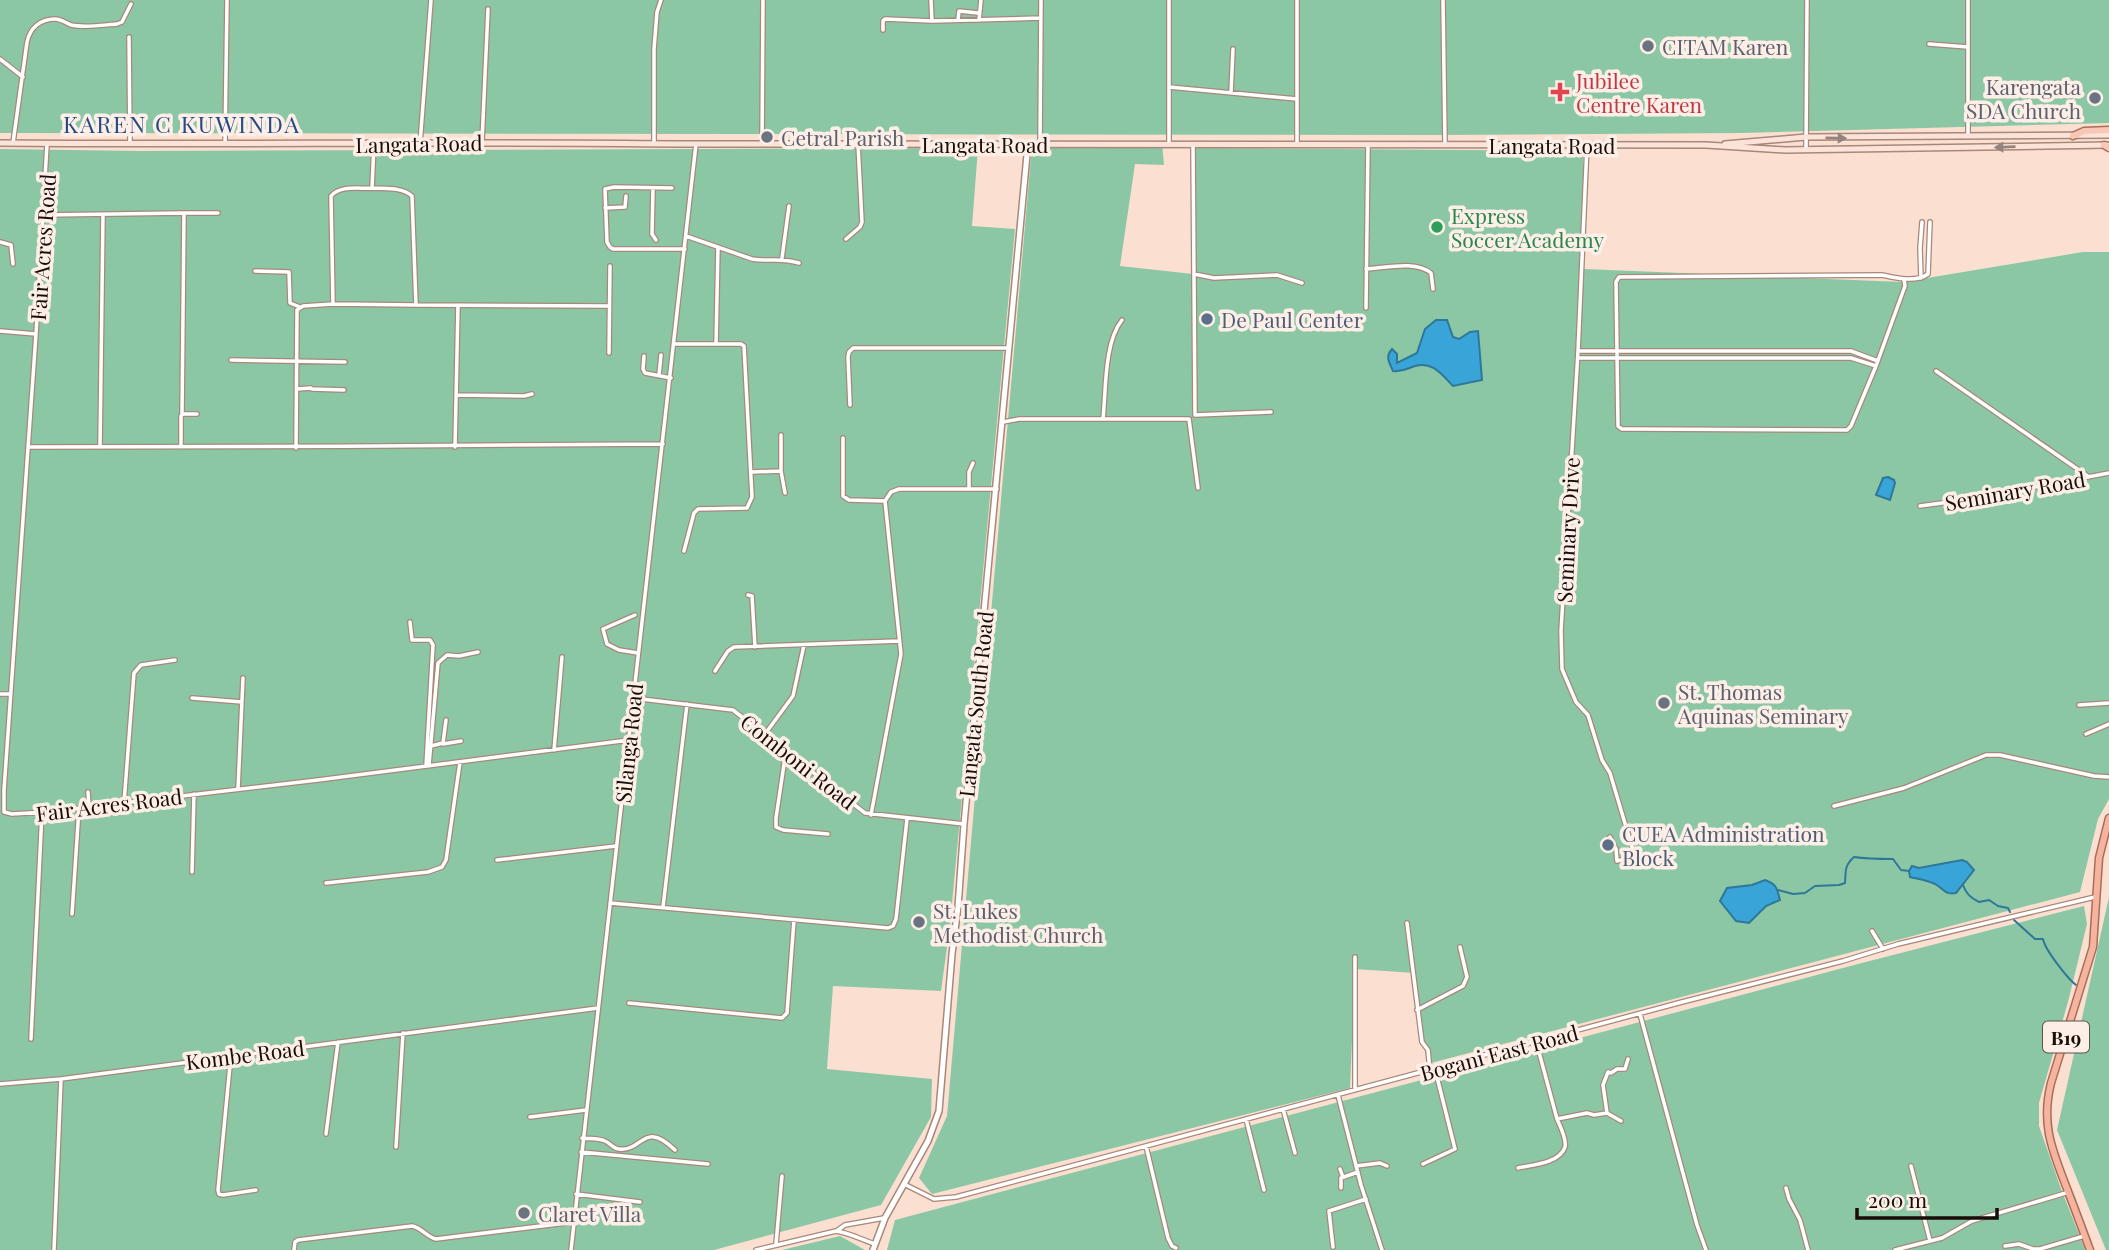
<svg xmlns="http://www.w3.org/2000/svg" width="2109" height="1250" viewBox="0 0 2109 1250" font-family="'Playfair Display',serif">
  <rect width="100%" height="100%" fill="#fbdfd1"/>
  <!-- green -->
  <path fill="#8cc7a5" d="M0,0H2109V123L1741,133L1429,135L0,133Z
    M1162,143L1164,165L1135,164L1120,266L1193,274V148L1583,151L1584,269L1903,282L2083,252H2109V799L2098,819L2080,892L1427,1064L1415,973L1355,969L1350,1088L932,1194L919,1178L947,1116L1032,146Z
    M978,148L972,226L1015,229L950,925L941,991L833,986L827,1069L932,1079L931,1117L881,1205L714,1250H0V149L140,151Z
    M2109,897V1250H2106L2057,1130Z
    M2084,906L2087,924L2068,1002L2039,1103V1126L2060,1186L2085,1250H887L895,1220L1858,964Z
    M840,1236L865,1250H782Z"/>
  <!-- water -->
  <path fill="#39a4d7" stroke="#2f7799" stroke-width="2" d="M1436,320H1447L1453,337L1459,339L1470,332L1478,331L1482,380L1453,386C1442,375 1433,361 1415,366C1406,369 1403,372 1393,371C1389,362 1385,357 1392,349L1397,354V363L1417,353L1425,329Z
    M1888,477L1894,480L1895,483L1890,500L1876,495L1883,478Z
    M1962,860L1967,862L1974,870L1956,893C1944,895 1944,889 1935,884C1927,880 1918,879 1910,877L1909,871L1912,866L1919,868Z
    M1765,880C1777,884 1777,889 1780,900L1766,906L1749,923L1736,921L1720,901L1727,888L1752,885Z"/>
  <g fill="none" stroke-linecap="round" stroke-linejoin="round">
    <!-- stream -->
    <path stroke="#2f7799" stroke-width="2" d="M1963,885C1966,894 1971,898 1979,902L1989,900L1998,906L2008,908L2010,912
      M1778,890L1793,894L1805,893L1815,886L1839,885L1845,883C1846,871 1844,866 1854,857C1867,859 1879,859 1893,859L1901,870L1909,871
      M2014,920L2035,939H2043C2045,950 2068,979 2076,985"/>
    <!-- minor casing -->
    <g stroke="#a78879" stroke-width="6">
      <path id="minor" d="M931,0L932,21L1041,18
        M1443,0L1445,144
        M958,20L959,11L978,13
        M979,20L981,0
        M883,30V21L885,19L932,21
        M129,37L130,144
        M1929,44L1968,47
        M0,59L23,77
        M1169,87L1297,99
        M1231,92L1233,49
        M1968,136V0
        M482,142L488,9
        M13,143L27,42C30,28 40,19 55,19C61,19 66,23 71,25C85,28 103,25 117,24L122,22L131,4
        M1169,143V0
        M47,144L36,334L4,790V812L12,814L47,812L318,780L629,740
        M225,144L227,0
        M420,144L431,0
        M654,144V49L657,12L661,0
        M762,144L763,0
        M1040,144L1041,0
        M1193,144L1195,415L1271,412
        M1297,144V0
        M1587,145L1578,351L1561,631L1562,669L1576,702L1588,715L1602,760L1610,773L1635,857L1617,861L1616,849L1610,837
        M1806,149L1807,0
        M372,188C386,189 402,187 412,196L416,305L608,306
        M653,188L652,234L656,240
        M672,188L614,187L605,189L607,242L610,247L613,249H685
        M605,208L625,207L626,196
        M184,213H218
        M44,215L184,213L182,415
        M686,236L752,259C770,262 779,257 799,263
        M846,239L860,227L862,222L858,144
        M0,242L11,245L13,264
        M782,258L789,206
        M1366,269C1386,268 1415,260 1431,273L1433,289
        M255,271L289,272L290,303L300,307
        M1194,274L1214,278L1277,275L1302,283
        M1921,278L1920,248L1922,222
        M1904,279L1905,286L1876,366L1851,426L1847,430L1629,429H1622L1618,426L1616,282L1619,277L1882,275C1896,278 1916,283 1928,274L1930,222
        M333,304L416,305
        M1366,308L1368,144
        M0,331L36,334
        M675,344H741L744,346L752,497L747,508L698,509L694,513L684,551
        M716,344L718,247
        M1578,351H1851L1878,361
        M609,353L610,266
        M644,356L643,369L645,373L671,378
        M1578,358H1851L1876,366
        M231,360L345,362
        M1936,371L2089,477
        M659,375L661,355
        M297,389L311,388L312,389L344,390
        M456,395L524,396L532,394
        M850,405L848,357L849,352L853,348H1008
        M1103,419C1106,391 1104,342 1122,320
        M1003,422L1019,419H1189L1198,488
        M781,435V471L785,493
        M843,438V496L849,500L885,501
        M181,446V416L183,414H197
        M28,447C240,446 451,447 663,444
        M100,447L103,215
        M455,447L458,305
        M296,448L297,310L303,306L333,304L331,196C340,185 359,189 372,188L374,144
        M752,472L781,471
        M969,489V472L973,463
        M1920,506L1971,499L2109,473
        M748,595L752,596L755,647
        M635,615L603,629L607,644L619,650L638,653
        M410,622L412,640H430L433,645L426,766
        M715,671L728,651L734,647L899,641
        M0,694H10
        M192,698L242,702
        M633,698L733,710L865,813L964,824
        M2079,705L2109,703
        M765,734L793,696L804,645
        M2086,734L2109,724
        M443,744L461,741
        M431,746L443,743L446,720
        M554,750L562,657
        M786,751L776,818V827L783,830L828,834
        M429,765L438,663L447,655L459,656L478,652
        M238,789L243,678
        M88,792L89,807
        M124,803L134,673L141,665L175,660
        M1834,806L1904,788L1986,755H2000L2094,776L2109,777
        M871,815L901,654L885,501L891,492L899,489H997
        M497,860L616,846
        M192,872L194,794
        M326,883L428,872L442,867L446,860L460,762
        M610,903L888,928L893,926L896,919L907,819
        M663,907L687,704
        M72,914L79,808
        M1407,923L1422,1042L1428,1050L1430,1071
        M1872,931L1883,949
        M629,1003L782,1018L787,1013L794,920
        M1417,1010L1463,986L1467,977L1460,947
        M1640,1014L1697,1225L1706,1250
        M31,1039L42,812
        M1536,1041L1557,1119L1587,1113L1594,1115L1607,1113L1603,1085L1608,1072L1611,1073L1617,1069H1625L1628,1059
        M231,1055L218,1190L219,1194L223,1195L256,1190
        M0,1084L61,1079
        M1355,1090V957
        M1338,1095L1361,1185L1382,1250
        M1283,1109L1295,1153
        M1607,1113L1621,1121
        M530,1117L586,1110
        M1246,1119L1264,1190
        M326,1134L338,1042
        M582,1138C590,1139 598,1138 605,1141C610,1143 614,1149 619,1149C643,1152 643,1119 675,1150
        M1146,1146L1168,1238L1172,1246L1176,1248
        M396,1147L403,1033
        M581,1152L708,1164
        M1423,1164L1455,1149L1435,1069
        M1356,1166L1380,1163L1387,1166
        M1911,1166L1930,1241
        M1518,1168C1532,1165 1560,1163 1565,1147C1567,1139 1560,1126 1557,1119
        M1340,1169L1343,1177
        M904,1184L934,1199L956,1197L1682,1002L1843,961L1898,944L2095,897
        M1341,1188V1178L1358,1172
        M1786,1188L1789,1199L1800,1220L1808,1250
        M576,1194L640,1202
        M838,1230L845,1225L884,1218
        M776,1244L782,1176
        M2005,1246L2019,1244L2033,1249H2040L2084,1236
        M1333,1247L1329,1211L1366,1199
        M54,1250L61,1079L598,1008
        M294,1250L295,1242L298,1240L412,1226C422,1228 427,1237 436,1239L574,1222
        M571,1250C610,881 657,513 696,144
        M756,1250L836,1231C850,1233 862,1240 875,1244
        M1895,1250L1942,1238L1972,1221L2069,1192"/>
    </g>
    <!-- tertiary casing -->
    <g stroke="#a78879" stroke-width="8">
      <path id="tertiary" d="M873,1250L885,1218L928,1141L939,1111L952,954L958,907L964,824L1028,144"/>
    </g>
    <!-- secondary casing -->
    <g stroke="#a78879" stroke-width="8">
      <path id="secondary" d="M0,143C226,145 452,141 678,144L1706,145L1785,150L2107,145
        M1725,144L1806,137L2109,135"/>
    </g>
    <!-- primary casing -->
    <g stroke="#a76e59" stroke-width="9">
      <path id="primary" d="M2073,136L2084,131L2109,130
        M2104,145L2109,148"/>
    </g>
    <!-- trunk casing -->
    <g stroke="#a76e59" stroke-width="9">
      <path id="trunk" d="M2090,1250C2083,1231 2076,1212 2069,1194C2054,1154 2040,1127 2051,1083L2093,947L2099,858L2109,818"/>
    </g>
    <!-- minor -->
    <use href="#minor" stroke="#fff" stroke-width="3.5"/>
    <!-- tertiary -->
    <use href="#tertiary" stroke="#fff" stroke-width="5"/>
    <!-- secondary -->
    <use href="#secondary" stroke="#fce3da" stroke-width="5"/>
    <!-- primary -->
    <use href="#primary" stroke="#f8c7b6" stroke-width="6"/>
    <!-- trunk -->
    <use href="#trunk" stroke="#f6b49e" stroke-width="6"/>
  </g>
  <!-- one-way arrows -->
  <defs><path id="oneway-solid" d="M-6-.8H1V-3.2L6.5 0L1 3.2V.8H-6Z" transform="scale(1.75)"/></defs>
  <g fill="#95837c">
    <use href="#oneway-solid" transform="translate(1836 138) rotate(1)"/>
    <use href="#oneway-solid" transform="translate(2005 147) rotate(178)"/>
  </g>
  <!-- markers -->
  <g fill="#6b7280" stroke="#fdefe8" stroke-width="2.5">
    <circle cx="1648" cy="46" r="7"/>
    <circle cx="2095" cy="98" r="7"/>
    <circle cx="767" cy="137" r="7"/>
    <circle cx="1664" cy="703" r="7"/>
    <circle cx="919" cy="922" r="7"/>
    <circle cx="524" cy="1213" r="7"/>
  </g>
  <path fill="#e0444e" stroke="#fdefe8" stroke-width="2.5" d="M1556.5 81.5h7v7h7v7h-7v7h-7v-7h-7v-7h7z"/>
  <circle fill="#2e9e5b" stroke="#fdefe8" stroke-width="2.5" cx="1437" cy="227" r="7"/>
  <g fill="#5c6f8a" stroke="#fdefe8" stroke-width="2.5">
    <circle cx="1207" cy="319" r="7"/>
    <circle cx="1608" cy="845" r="7"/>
  </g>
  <g text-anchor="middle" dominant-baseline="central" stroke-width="7" stroke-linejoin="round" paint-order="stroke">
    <!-- shield labels -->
    <rect fill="#fdefe8" stroke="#5d514b" stroke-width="2" x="2043" y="1021.5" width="46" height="31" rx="5"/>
    <g font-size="19" font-weight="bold" fill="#180d08">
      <text x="2066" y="1037">B19</text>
    </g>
    <!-- worship labels -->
    <g font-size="21" fill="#5b616d" stroke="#fdefe8" text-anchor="start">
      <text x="1662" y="46">CITAM Karen</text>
      <text x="2081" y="86" text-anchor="end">Karengata<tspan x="2081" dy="24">SDA Church</tspan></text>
      <text x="781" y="137">Cetral Parish</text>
      <text x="1678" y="691">St. Thomas<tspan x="1678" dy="24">Aquinas Seminary</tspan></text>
      <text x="933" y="910">St. Lukes<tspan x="933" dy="24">Methodist Church</tspan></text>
      <text x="538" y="1213">Claret Villa</text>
    </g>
    <!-- health labels -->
    <g font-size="21" fill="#be3a42" stroke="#fdefe8" text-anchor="start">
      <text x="1576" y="80">Jubilee<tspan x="1576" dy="24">Centre Karen</tspan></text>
    </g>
    <!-- street labels -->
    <g font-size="21" fill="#180d08" stroke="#fdefe8">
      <text transform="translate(419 143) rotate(-1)">Langata Road</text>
      <text x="985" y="144">Langata Road</text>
      <text x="1552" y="145">Langata Road</text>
      <text transform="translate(42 247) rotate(-86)">Fair Acres Road</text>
      <text transform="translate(2015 490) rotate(-10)">Seminary Road</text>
      <text transform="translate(1567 530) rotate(-87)">Seminary Drive</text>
      <text transform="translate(975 704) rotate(-84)">Langata South Road</text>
      <text transform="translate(628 743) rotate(-84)">Silanga Road</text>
      <text transform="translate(799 761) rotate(38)">Comboni Road</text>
      <text transform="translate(109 804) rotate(-7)">Fair Acres Road</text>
      <text transform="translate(1499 1052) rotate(-15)">Bogani East Road</text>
      <text transform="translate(245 1054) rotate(-7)">Kombe Road</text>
    </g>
    <!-- leisure labels -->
    <g font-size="21" fill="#27864d" stroke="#fdefe8" text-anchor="start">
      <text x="1451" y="215">Express<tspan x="1451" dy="24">Soccer Academy</tspan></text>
    </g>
    <!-- service labels -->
    <g font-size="21" fill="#4e5e75" stroke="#fdefe8" text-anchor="start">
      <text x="1221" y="319">De Paul Center</text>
      <text x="1622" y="833">CUEA Administration<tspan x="1622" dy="24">Block</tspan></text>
    </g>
    <!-- neighbourhood labels -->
    <g font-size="23" letter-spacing="2" fill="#264b80" stroke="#fdefe8">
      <text x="182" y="123">KAREN C KUWINDA</text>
    </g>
  </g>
  <!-- scale -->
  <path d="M1857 1208v10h140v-10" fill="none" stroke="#180d08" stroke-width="3.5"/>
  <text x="1868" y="1208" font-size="21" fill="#180d08" stroke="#fdefe8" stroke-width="5" paint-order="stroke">200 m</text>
</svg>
